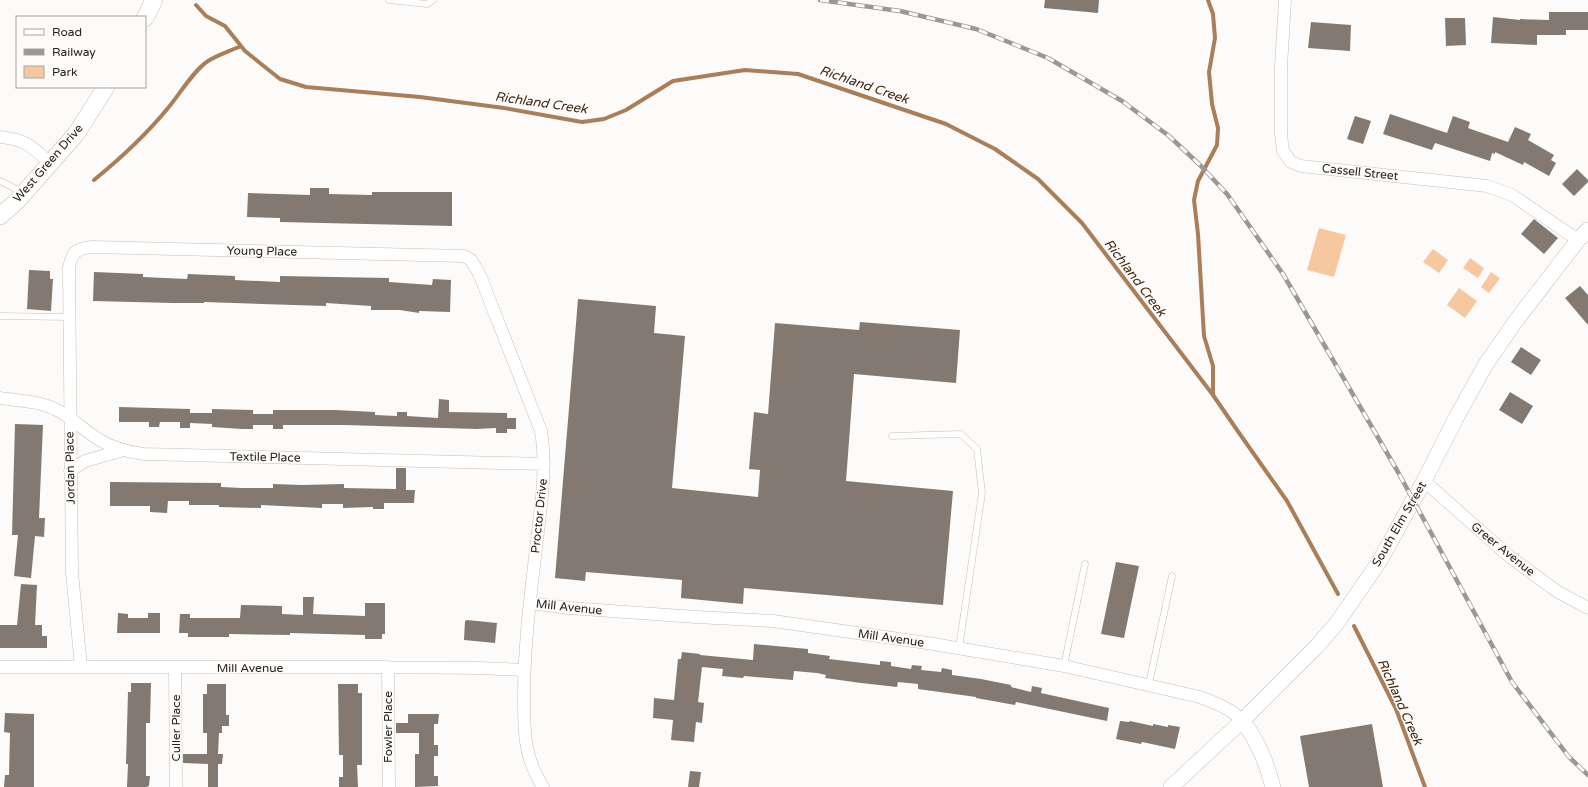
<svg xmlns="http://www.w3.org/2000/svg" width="1588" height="787" viewBox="0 0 1588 787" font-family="'Varela Round',sans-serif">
  <rect width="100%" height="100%" fill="#fdfbf9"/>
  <!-- green -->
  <path fill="#f7c89f" d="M1319,228L1346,235L1334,277L1307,270Z
    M1433,249L1448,260L1439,273L1423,262Z
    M1470,258L1484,268L1478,278L1463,268Z
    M1491,272L1500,278L1489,293L1481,287Z
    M1459,288L1477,301L1465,318L1447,305Z"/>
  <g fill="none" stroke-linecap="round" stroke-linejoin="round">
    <!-- stream -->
    <path stroke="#a97e59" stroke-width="4" d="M1208,0L1213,14L1215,38L1209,72L1212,104L1218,128L1217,145L1198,181L1194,200L1198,234L1204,336L1213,366V394
      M196,5L206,16L225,26L245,51L280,79L306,87L420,97L504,108L582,122L604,119L626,110L673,81L745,70L798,74L946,124L995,149L1038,179L1082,223L1213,395L1237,430L1287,501L1338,594
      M94,180C121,158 146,135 168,108C179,95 194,70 208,61C217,55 230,51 241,46
      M1354,626L1396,709L1425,787"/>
  </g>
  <!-- building -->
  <path fill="#847970" d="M1045,0H1099L1098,13L1044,8Z
    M1549,12H1588V30H1566V35H1537V45L1491,43L1493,17L1520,20V19L1549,20Z
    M1445,18H1465L1466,45L1446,46Z
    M1311,22L1351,25L1350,51L1308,48Z
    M1390,114L1447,133L1453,116L1470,122L1468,128L1508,142L1515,127L1531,134L1528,140L1554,155L1551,160L1556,163L1549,176L1524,162L1523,165L1495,152V154L1492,153L1490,161L1435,143L1432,150L1383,134Z
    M1355,116L1371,121L1363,144L1347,139Z
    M1577,169L1588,180V182L1574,196L1562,184Z
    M310,188H329V194L372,195V192H452V226L280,222V218L247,217L248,193L310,195Z
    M1534,219L1558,238L1544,254L1521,234Z
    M29,270L50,271V279H53L51,311L27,309Z
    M94,272L143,274V277L187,279L188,274L235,276V280L280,282V276L389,278V282L432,285L433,279L451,280L450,312L419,311V313L400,310H371V306L326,303V306L204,302V303H173L93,301Z
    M1580,286L1588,295V325L1565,298Z
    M578,299L656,306L654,333L685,336L672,488L758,497L760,470L749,469L754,412L768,414L775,323L859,330L860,322L960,330L956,383L854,374L846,481L953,491L943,605L744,588L743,604L681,598L682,580L586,572L585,581L555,578Z
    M1521,347L1541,360L1531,375L1511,362Z
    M1510,392L1533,406L1522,424L1499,410Z
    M439,399L449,400V412L507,413V418H516V429H507V433H496V428L476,429L345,425H283V429H273V425H253V429H242L212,427V424L190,423V428H180V422H160L159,427H149V422H119V407L190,409V413H212V409L253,410V414H273V410H335L375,412V415L397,416V412H407V416L438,418Z
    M15,424L43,425L39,518H45L44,537L35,536L31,578L14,576L18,535H12Z
    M396,468H406V490H415L414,503H384V509H373V507L343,508V504H322V508L261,505V508L219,507V505H189V501H168L167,513L150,512V506H110V482L221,483V487L242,488H273V484L302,485L344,484V488L396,489Z
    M1116,562L1139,566L1124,638L1101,634Z
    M21,584L37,585L35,625H42V636H47V648H0V625H17Z
    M303,597H314L313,614L365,616V603H385V634H382V639H365V635L290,633V635L229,634V637H188V633H179L180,614H190V618H240L241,605L282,606V614L303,615Z
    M118,613L128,614V618H148V613H160V633H117Z
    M467,620L497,623L495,643L464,640L465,621Z
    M754,644L808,649V653L830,656L829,659L880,665V661L891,662V666L911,669L912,665L922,666L921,670L941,672L942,668L952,670V675L981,679L1011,685V687L1031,692L1032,686L1042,688L1041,693L1109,708L1107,721L1016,702L1015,705L976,698V697L918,689V684L898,682L897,687L861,683L825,678L826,675L817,673L794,671L793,680L744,676L743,678L722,676L723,669L702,667L698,702L704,703L702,723L696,722L694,742L671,740L673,720L653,718L654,698L674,700L678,659H681L682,652L700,654V655L753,660Z
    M131,683H151L150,723H146V776H150L149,786L146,787H127L128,764H126L128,692H131Z
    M207,684H226V715H229V726H222V733H219L218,754H223L222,764H218V787H208V764L183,763V754H207V733H203V694H207Z
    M338,684H358V693H362V765H357L358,787H339V777H343V755H339Z
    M5,713L34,714V787H4L5,775H9L10,733L4,732Z
    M408,714H439L438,724H434V745H438V756H434V776H438V786L415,787V754H419V733H396V723H408Z
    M1120,721L1129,722L1130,721L1153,726V724L1168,727V725L1180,727L1175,749L1142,742L1141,744L1116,739Z
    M1372,724L1383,787H1309L1300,736Z
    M690,771L701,772L699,787H688Z"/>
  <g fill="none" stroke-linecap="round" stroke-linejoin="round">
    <!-- service casing -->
    <g stroke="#c9bdb3" stroke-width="7">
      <path id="service" d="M389,0L427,4L433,0
        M0,181L22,192
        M0,316L69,317
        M892,436L961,434L977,449L982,493L959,648
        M1064,666L1085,564
        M1149,684L1172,576"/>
    </g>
    <!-- minor casing -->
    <g stroke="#c9bdb3" stroke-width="13">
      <path id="minor" d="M1285,0L1281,67V134L1283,151L1291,162L1301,166L1487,186L1512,195L1578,240
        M0,137C27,140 31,146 50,163
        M0,398C19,401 41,401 57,410C72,418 84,430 98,439C112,448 128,452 144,454L544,464
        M70,471L85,461L124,450
        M1424,481L1510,557L1558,592L1588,608
        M530,603L569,608L696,617L773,621L927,643L1064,666L1200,697C1215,703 1231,708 1242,721
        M0,667H388L479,668L524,670
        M81,667L72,573L69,268C72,252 75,249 92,247L464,256L471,260L479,273L541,431C547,468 541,504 537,540C531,592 524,644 524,697C524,731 524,758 543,787
        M388,667L389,787
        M175,668L176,787"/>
    </g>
    <!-- tertiary casing -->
    <g stroke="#c9bdb3" stroke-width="16">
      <path id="tertiary" d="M1242,721C1257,738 1267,765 1273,787
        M1171,787L1242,721L1317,646L1337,623L1379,562L1424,481L1456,418L1486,364L1515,322L1578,240L1588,230"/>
    </g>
    <!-- secondary casing -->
    <g stroke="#c9bdb3" stroke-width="18">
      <path id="secondary" d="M145,18L154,0
        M0,216L17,201L76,134L106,87"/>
    </g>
    <!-- service -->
    <use href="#service" stroke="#fff" stroke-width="6"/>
    <!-- minor -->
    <use href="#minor" stroke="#fff" stroke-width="12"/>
    <!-- tertiary -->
    <use href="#tertiary" stroke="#fff" stroke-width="15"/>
    <!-- secondary -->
    <use href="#secondary" stroke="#fff" stroke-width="17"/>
    <!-- rail casing -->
    <g stroke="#9a9794" stroke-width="4.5">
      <path id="rail" d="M820,0L900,11L976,29L1048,58L1122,101L1169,136L1200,165L1227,194L1283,274L1398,472L1512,682L1569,757L1588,775"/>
    </g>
    <!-- rail -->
    <use href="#rail" stroke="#fdfbf9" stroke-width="3" stroke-dasharray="9" stroke-linecap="butt"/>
  </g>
  <g text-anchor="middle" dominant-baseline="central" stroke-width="3" stroke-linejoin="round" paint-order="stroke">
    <!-- street labels -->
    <g font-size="12" fill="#26221e" stroke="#fdfbf9">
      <text transform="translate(48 163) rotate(-49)">West Green Drive</text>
      <text transform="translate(1360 172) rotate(6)">Cassell Street</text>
      <text transform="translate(262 251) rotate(1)">Young Place</text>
      <text transform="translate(265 457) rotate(1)">Textile Place</text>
      <text transform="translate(70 468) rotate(-91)">Jordan Place</text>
      <text transform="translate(539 516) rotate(-84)">Proctor Drive</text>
      <text transform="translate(1399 524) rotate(-60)">South Elm Street</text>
      <text transform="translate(1503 549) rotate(39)">Greer Avenue</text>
      <text transform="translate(569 607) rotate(6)">Mill Avenue</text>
      <text transform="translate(891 638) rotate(8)">Mill Avenue</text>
      <text x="250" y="668">Mill Avenue</text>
      <text transform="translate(388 727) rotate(-90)">Fowler Place</text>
      <text transform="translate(176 728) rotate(-90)">Culler Place</text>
    </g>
    <!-- water labels -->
    <g font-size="13" font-style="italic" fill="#3f2710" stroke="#fdfbf9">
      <text transform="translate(864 85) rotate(19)">Richland Creek</text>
      <text transform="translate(541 103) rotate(8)">Richland Creek</text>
      <text transform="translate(1135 278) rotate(53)">Richland Creek</text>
      <text transform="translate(1400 702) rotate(66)">Richland Creek</text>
    </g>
  </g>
  <!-- legend -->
  <rect x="16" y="16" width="130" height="72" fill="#fdfbf9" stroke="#a7a4a1"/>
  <rect x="24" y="29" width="20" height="6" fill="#ffffff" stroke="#a7a4a1"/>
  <text x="52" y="36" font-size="12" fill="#26221e">Road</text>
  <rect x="24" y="49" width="20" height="6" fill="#9a9794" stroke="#a7a4a1"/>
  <text x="52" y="56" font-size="12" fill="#26221e">Railway</text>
  <rect x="24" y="66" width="20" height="12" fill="#f7c89f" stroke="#a7a4a1"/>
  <text x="52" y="76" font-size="12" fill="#26221e">Park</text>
</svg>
